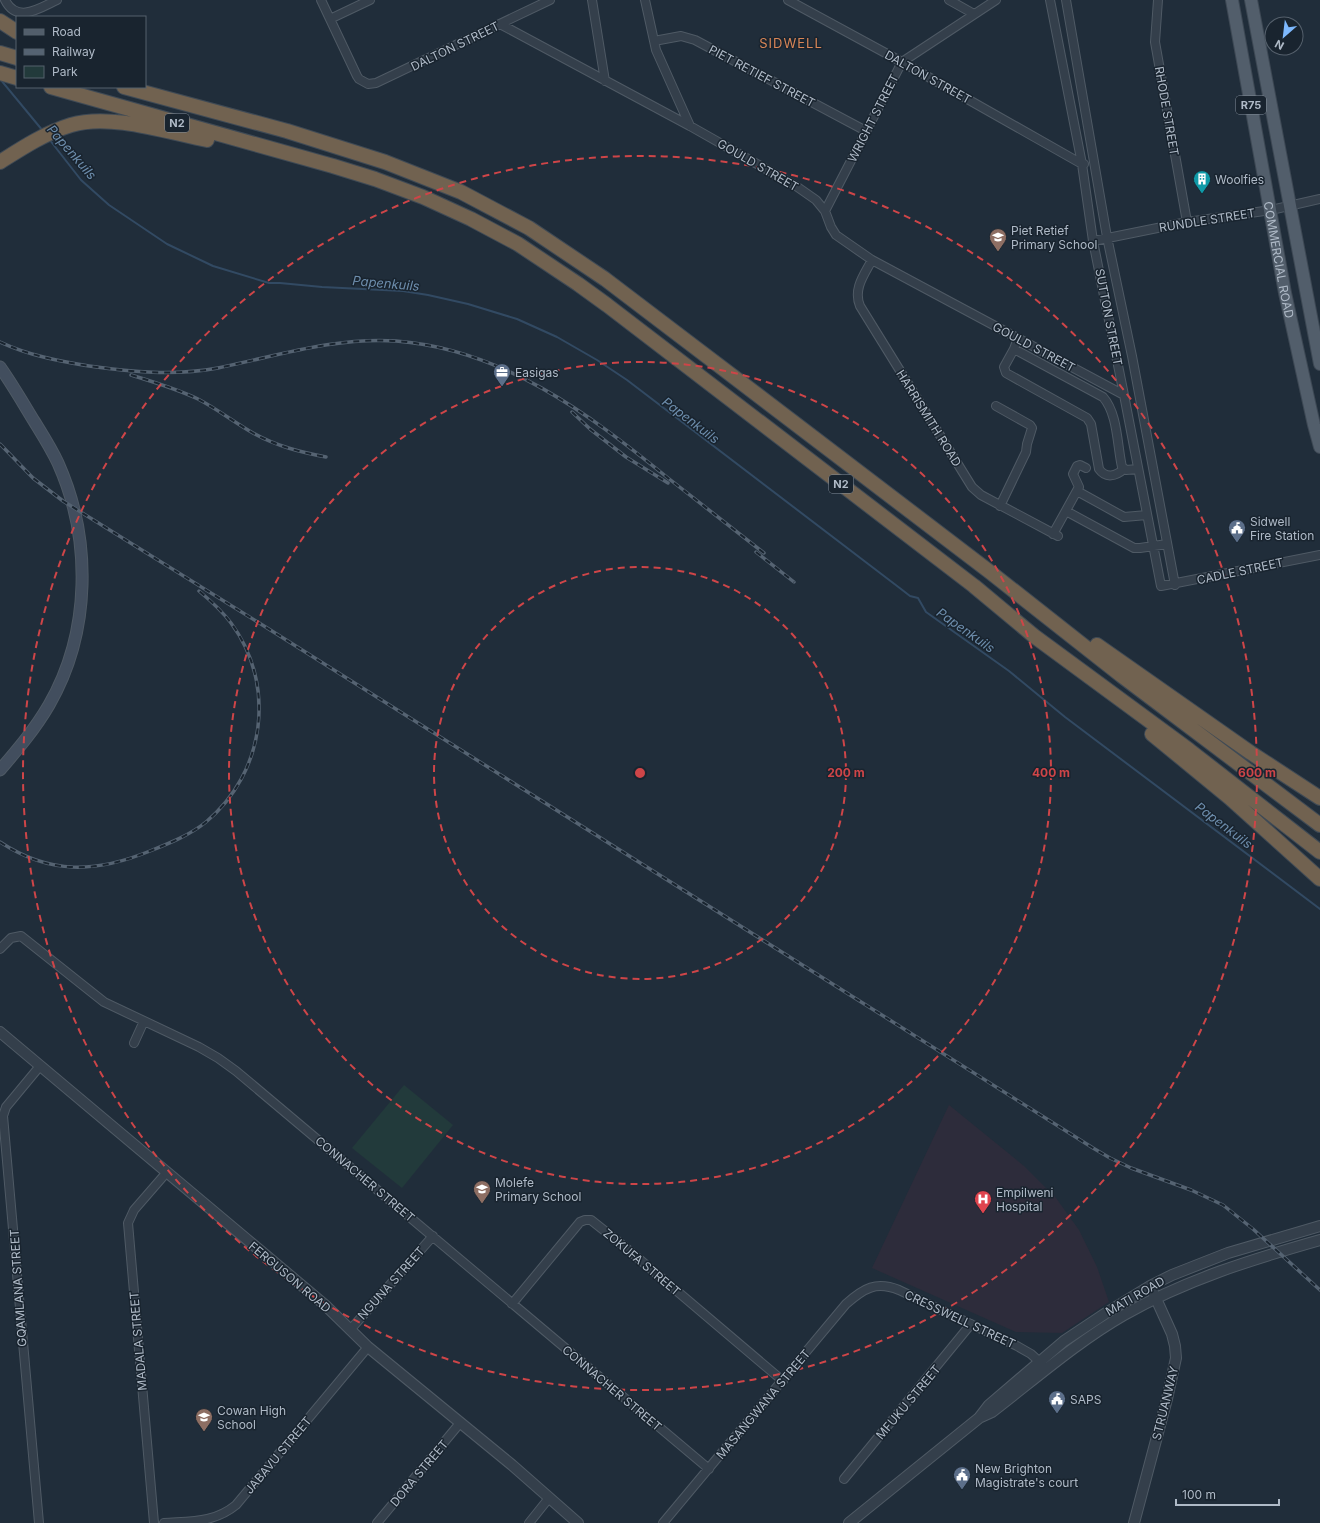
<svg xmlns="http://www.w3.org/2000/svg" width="1320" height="1523" viewBox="0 0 1320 1523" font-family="Inter,sans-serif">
  <rect width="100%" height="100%" fill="#202d3a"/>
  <!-- medical -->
  <path fill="#2d2c3b" d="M949,1105L1024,1166L1056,1198L1079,1230L1097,1267L1109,1302L1062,1333L1016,1332L872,1268Z"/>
  <!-- green -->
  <path fill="#223a3b" d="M404,1085L453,1125L402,1188L352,1148Z"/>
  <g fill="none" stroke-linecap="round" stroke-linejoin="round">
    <!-- stream -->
    <path stroke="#324a63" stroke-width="2" d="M0,79L43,131
      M49,139L81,180L109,205L167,244L213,266L269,283H280L322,287L403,291L428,295L468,304L517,319L557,337L597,360L627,380L901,589L910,596L918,598L926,612L1009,671L1065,717L1320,909"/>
    <!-- minor casing -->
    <g stroke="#4f5a65" stroke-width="10">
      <path id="minor" d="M5,0C17,24 40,8 57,0
        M321,0L357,76L359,79L368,84L376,83L550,0
        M592,0L605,81
        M645,0L656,50L690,126
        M788,0L902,62L1082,164H1084
        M949,0L974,14
        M1050,0L1082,164L1093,241L1124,395L1161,586L1320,555
        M1066,0L1107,237L1132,356L1175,585
        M1158,0L1155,42L1187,222
        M330,19L370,0
        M500,24L690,126L796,186L816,200L825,211L831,227L836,235L872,260L1124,395
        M654,41L681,36L695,40L866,131
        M825,211L902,62L996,0
        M1093,241L1187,222L1271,210L1320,199
        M872,260C864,275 853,289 860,306L972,487L981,495L1058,536
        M1018,338L1014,349L1004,367L1006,373L1087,418L1091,424L1099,469C1106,479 1116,476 1124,469
        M1014,349L1103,397C1118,414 1117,445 1122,467L1126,470L1138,469
        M996,406L1030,425L1032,428L1027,444L1026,452L1000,506
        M1077,491L1124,517L1147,515
        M1066,511L1134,548H1140L1167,544
        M1053,534L1079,487L1073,474L1077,466L1080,465L1086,468
        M0,949L11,938L21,936L104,1002L199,1047L218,1058L236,1071L709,1469
        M134,1043L144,1021
        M512,1304L580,1222L585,1220H591L625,1247L783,1381
        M350,1330L433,1236
        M844,1479L971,1324
        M39,1523L3,1116L6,1107L40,1066
        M154,1523L128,1223L134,1210L167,1172
        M164,1523C191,1521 214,1523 236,1505L368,1347
        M377,1523L460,1423
        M529,1523L549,1498
        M663,1523L846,1304C864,1288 876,1281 899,1290L1017,1346L1031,1354L1043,1365"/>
    </g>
    <!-- tertiary casing -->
    <g stroke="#4f5a65" stroke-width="12">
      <path id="tertiary" d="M0,1032L325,1305L368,1347L512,1465L578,1523
        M981,1417L992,1412C1035,1379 1077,1342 1124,1315C1185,1280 1253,1259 1320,1240
        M849,1523L979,1418L989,1405L1064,1341L1106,1313L1150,1286L1172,1275L1228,1253L1320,1226
        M1134,1523L1167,1399L1176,1358L1175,1346L1172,1334L1153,1292"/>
    </g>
    <!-- secondary casing -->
    <g stroke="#4f5a65" stroke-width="13">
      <path id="secondary" d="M0,367C12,384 23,403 34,421C42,434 51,448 58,463C92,539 91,632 49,705C35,729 18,749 0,770"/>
    </g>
    <!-- primary casing -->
    <g stroke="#3d4854" stroke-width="14">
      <g id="primary">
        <path id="s1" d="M1232,0L1285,293L1314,425L1320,447"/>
        <path d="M1251,0L1320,364"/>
      </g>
    </g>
    <!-- motorway casing -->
    <g stroke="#3f4a55" stroke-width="16">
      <path id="motorway" d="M0,21L17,32
        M0,53L17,58
        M0,73L17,78
        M51,87L333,166L375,179L423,197L471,219L518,244L578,284L607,305L974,586L1034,636L1189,750L1320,852
        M124,87L287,131L385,162L461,192L529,228L605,279L705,355L990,572L1122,676L1320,825
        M0,162C22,148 45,133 71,125C110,113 167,132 207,140
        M1097,645L1251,753L1320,798
        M1152,734L1230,798L1320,879"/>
    </g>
    <!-- minor -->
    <use href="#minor" stroke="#343f4b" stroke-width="8"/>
    <!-- tertiary -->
    <use href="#tertiary" stroke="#343f4b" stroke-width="10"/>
    <!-- secondary -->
    <use href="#secondary" stroke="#424e5e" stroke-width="11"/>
    <!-- primary -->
    <use href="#primary" stroke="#525e6b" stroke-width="12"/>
    <!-- motorway -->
    <use href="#motorway" stroke="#716250" stroke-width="14"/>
    <!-- rail casing -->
    <g stroke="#556372" stroke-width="3.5">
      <path id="rail" d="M0,342C28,355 58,361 89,366C132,372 174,376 218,368C277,356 335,337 396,341C502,349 588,413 668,478C700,503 732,528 764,553
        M131,375C154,382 177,389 198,399C217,409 234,422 253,433C276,446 300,452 326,457
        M572,412L590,429L626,457L668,483
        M0,444L33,478L63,501L264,626L1093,1148L1110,1158L1131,1168L1191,1190L1223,1205L1253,1229L1320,1290
        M756,552L794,582
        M0,842C50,875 96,873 150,851C170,843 190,835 206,822C265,773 277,685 231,623C222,611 211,601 199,591"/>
    </g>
    <!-- rail -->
    <use href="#rail" stroke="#19242f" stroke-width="2" stroke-dasharray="6" stroke-linecap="butt"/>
  </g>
  <!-- distance rings -->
  <g fill="none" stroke="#ce4548" stroke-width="2" stroke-dasharray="7 5">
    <circle cx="640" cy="773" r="206"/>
    <circle cx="640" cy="773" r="411"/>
    <circle cx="640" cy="773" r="617"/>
  </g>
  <!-- icons -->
  <defs>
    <g id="building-pin" transform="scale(0.9)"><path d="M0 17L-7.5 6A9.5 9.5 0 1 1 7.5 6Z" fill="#0f9aa8" stroke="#19242f"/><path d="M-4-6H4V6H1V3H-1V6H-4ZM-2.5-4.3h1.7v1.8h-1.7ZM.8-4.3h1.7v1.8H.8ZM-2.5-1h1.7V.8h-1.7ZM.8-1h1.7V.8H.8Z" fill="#fff"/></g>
    <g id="school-pin" transform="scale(0.9)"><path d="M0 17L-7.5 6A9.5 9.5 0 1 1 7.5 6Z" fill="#8d6e63" stroke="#19242f"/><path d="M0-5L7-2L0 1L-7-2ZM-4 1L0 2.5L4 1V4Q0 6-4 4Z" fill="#fff"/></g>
    <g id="office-pin" transform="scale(0.9)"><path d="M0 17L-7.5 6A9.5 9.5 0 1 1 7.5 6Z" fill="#5c6f8a" stroke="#19242f"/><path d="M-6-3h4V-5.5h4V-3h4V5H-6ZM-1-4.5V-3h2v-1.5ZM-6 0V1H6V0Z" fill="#fff"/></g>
    <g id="civic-pin" transform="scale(0.9)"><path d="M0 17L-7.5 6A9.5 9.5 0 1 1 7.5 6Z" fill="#5c6f8a" stroke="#19242f"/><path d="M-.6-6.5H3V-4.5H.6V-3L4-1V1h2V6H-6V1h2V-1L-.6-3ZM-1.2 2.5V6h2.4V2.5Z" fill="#fff"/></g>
    <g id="hospital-pin" transform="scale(0.9)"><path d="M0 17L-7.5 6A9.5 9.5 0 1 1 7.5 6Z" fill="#e0444e" stroke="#19242f"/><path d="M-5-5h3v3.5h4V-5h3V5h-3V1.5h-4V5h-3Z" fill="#fff"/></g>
  </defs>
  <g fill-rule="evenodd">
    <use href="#building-pin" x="1202" y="179"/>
    <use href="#school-pin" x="998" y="237"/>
    <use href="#office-pin" x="502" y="372"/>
    <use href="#civic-pin" x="1237" y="528"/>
    <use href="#school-pin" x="482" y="1189"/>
    <use href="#hospital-pin" x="983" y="1199"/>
    <use href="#civic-pin" x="1057" y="1399"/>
    <use href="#school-pin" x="204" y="1417"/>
    <use href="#civic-pin" x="962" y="1475"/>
  </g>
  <g text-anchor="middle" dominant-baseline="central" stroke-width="3" stroke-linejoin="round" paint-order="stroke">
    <!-- shield labels -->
    <g fill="#19242f" stroke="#828d99" stroke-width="1">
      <rect x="1236" y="96" width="30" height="18" rx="3"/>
      <rect x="165" y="114" width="24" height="18" rx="3"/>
      <rect x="829" y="475" width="24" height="18" rx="3"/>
    </g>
    <g font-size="11" font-weight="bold" fill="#afbac7">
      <text x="1251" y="105">R75</text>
      <text x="177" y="123">N2</text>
      <text x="841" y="484">N2</text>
    </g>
    <!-- street labels -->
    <g font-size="12" fill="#afbac7" stroke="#19242f">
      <text transform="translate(455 46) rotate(-26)">DALTON STREET</text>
      <text transform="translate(762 76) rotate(28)">PIET RETIEF STREET</text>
      <text transform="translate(928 77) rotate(29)">DALTON STREET</text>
      <text transform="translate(1167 111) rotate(80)">RHODE STREET</text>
      <text transform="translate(873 118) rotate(-63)">WRIGHT STREET</text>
      <text transform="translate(758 165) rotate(30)">GOULD STREET</text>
      <text transform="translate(1207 220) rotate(-9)">RUNDLE STREET</text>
      <text stroke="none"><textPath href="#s1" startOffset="264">COMMERCIAL ROAD</textPath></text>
      <text transform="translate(1109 317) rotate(79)">SUTTON STREET</text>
      <text transform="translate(1034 347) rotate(28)">GOULD STREET</text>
      <text transform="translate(929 418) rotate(58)">HARRISMITH ROAD</text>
      <text transform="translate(1240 571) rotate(-12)">CADLE STREET</text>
      <text transform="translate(365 1179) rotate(40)">CONNACHER STREET</text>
      <text transform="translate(642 1262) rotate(40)">ZOKUFA STREET</text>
      <text transform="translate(290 1277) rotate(40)">FERGUSON ROAD</text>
      <text transform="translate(391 1283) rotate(-48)">NGUNA STREET</text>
      <text transform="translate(18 1288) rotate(-94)">GQAMLANA STREET</text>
      <text transform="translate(1135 1296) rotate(-30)">MATI ROAD</text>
      <text transform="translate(960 1319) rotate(25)">CRESSWELL STREET</text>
      <text transform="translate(138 1341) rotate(-95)">MADALA STREET</text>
      <text transform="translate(612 1388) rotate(40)">CONNACHER STREET</text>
      <text transform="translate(908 1402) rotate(-50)">MFUKU STREET</text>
      <text transform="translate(1165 1403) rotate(-76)">STRUANWAY</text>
      <text transform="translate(763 1404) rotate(-50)">MASANGWANA STREET</text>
      <text transform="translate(278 1455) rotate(-50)">JABAVU STREET</text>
      <text transform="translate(419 1473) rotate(-50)">DORA STREET</text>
    </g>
    <!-- poi labels -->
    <g font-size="12" fill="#afbac7" stroke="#19242f" text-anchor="start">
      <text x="1215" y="179">Woolfies</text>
      <text x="1011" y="230">Piet Retief<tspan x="1011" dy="14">Primary School</tspan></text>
      <text x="515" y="372">Easigas</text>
      <text x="1250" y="521">Sidwell<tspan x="1250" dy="14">Fire Station</tspan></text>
      <text x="495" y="1182">Molefe<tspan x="495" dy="14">Primary School</tspan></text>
      <text x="996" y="1192">Empilweni<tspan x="996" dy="14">Hospital</tspan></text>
      <text x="1070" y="1399">SAPS</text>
      <text x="217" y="1410">Cowan High<tspan x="217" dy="14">School</tspan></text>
      <text x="975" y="1468">New Brighton<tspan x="975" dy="14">Magistrate's court</tspan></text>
    </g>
    <!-- neighbourhood labels -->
    <g font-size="13" letter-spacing="1" fill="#d98657" stroke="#19242f">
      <text x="791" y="43">SIDWELL</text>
    </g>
    <!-- water labels -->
    <g font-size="13" font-style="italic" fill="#6d8dac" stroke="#19242f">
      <text transform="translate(72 152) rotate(49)">Papenkuils</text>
      <text transform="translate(386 283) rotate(5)">Papenkuils</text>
      <text transform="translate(691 420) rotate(37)">Papenkuils</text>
      <text transform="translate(966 630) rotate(35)">Papenkuils</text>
      <text transform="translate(1224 825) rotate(37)">Papenkuils</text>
    </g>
  </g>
  <circle cx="640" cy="773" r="6" fill="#ce4548" stroke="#19242f" stroke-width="2"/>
  <g font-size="12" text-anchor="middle" font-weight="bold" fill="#ce4548" stroke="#19242f" stroke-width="3" stroke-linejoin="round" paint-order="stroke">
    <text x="846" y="777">200 m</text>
    <text x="1051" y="777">400 m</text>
    <text x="1257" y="777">600 m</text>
  </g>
  <!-- legend -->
  <rect x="16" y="16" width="130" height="72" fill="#19242f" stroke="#55606c"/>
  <rect x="24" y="29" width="20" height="6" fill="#525e6b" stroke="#55606c"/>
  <text x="52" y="36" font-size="12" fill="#afbac7">Road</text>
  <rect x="24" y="49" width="20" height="6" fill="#556372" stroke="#55606c"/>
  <text x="52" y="56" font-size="12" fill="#afbac7">Railway</text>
  <rect x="24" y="66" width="20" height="12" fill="#223a3b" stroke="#55606c"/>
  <text x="52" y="76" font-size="12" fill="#afbac7">Park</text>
  <!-- north arrow -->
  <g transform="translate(1284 36) rotate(208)"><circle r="19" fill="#19242f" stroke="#55606c"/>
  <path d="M0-3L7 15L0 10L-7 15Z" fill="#7db8fd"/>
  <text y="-6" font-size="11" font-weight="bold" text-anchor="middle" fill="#afbac7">N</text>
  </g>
  <!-- scale -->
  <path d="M1176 1499v6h103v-6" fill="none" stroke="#afbac7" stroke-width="2"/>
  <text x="1182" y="1499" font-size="12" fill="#afbac7" stroke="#19242f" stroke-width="3" paint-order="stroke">100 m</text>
</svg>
